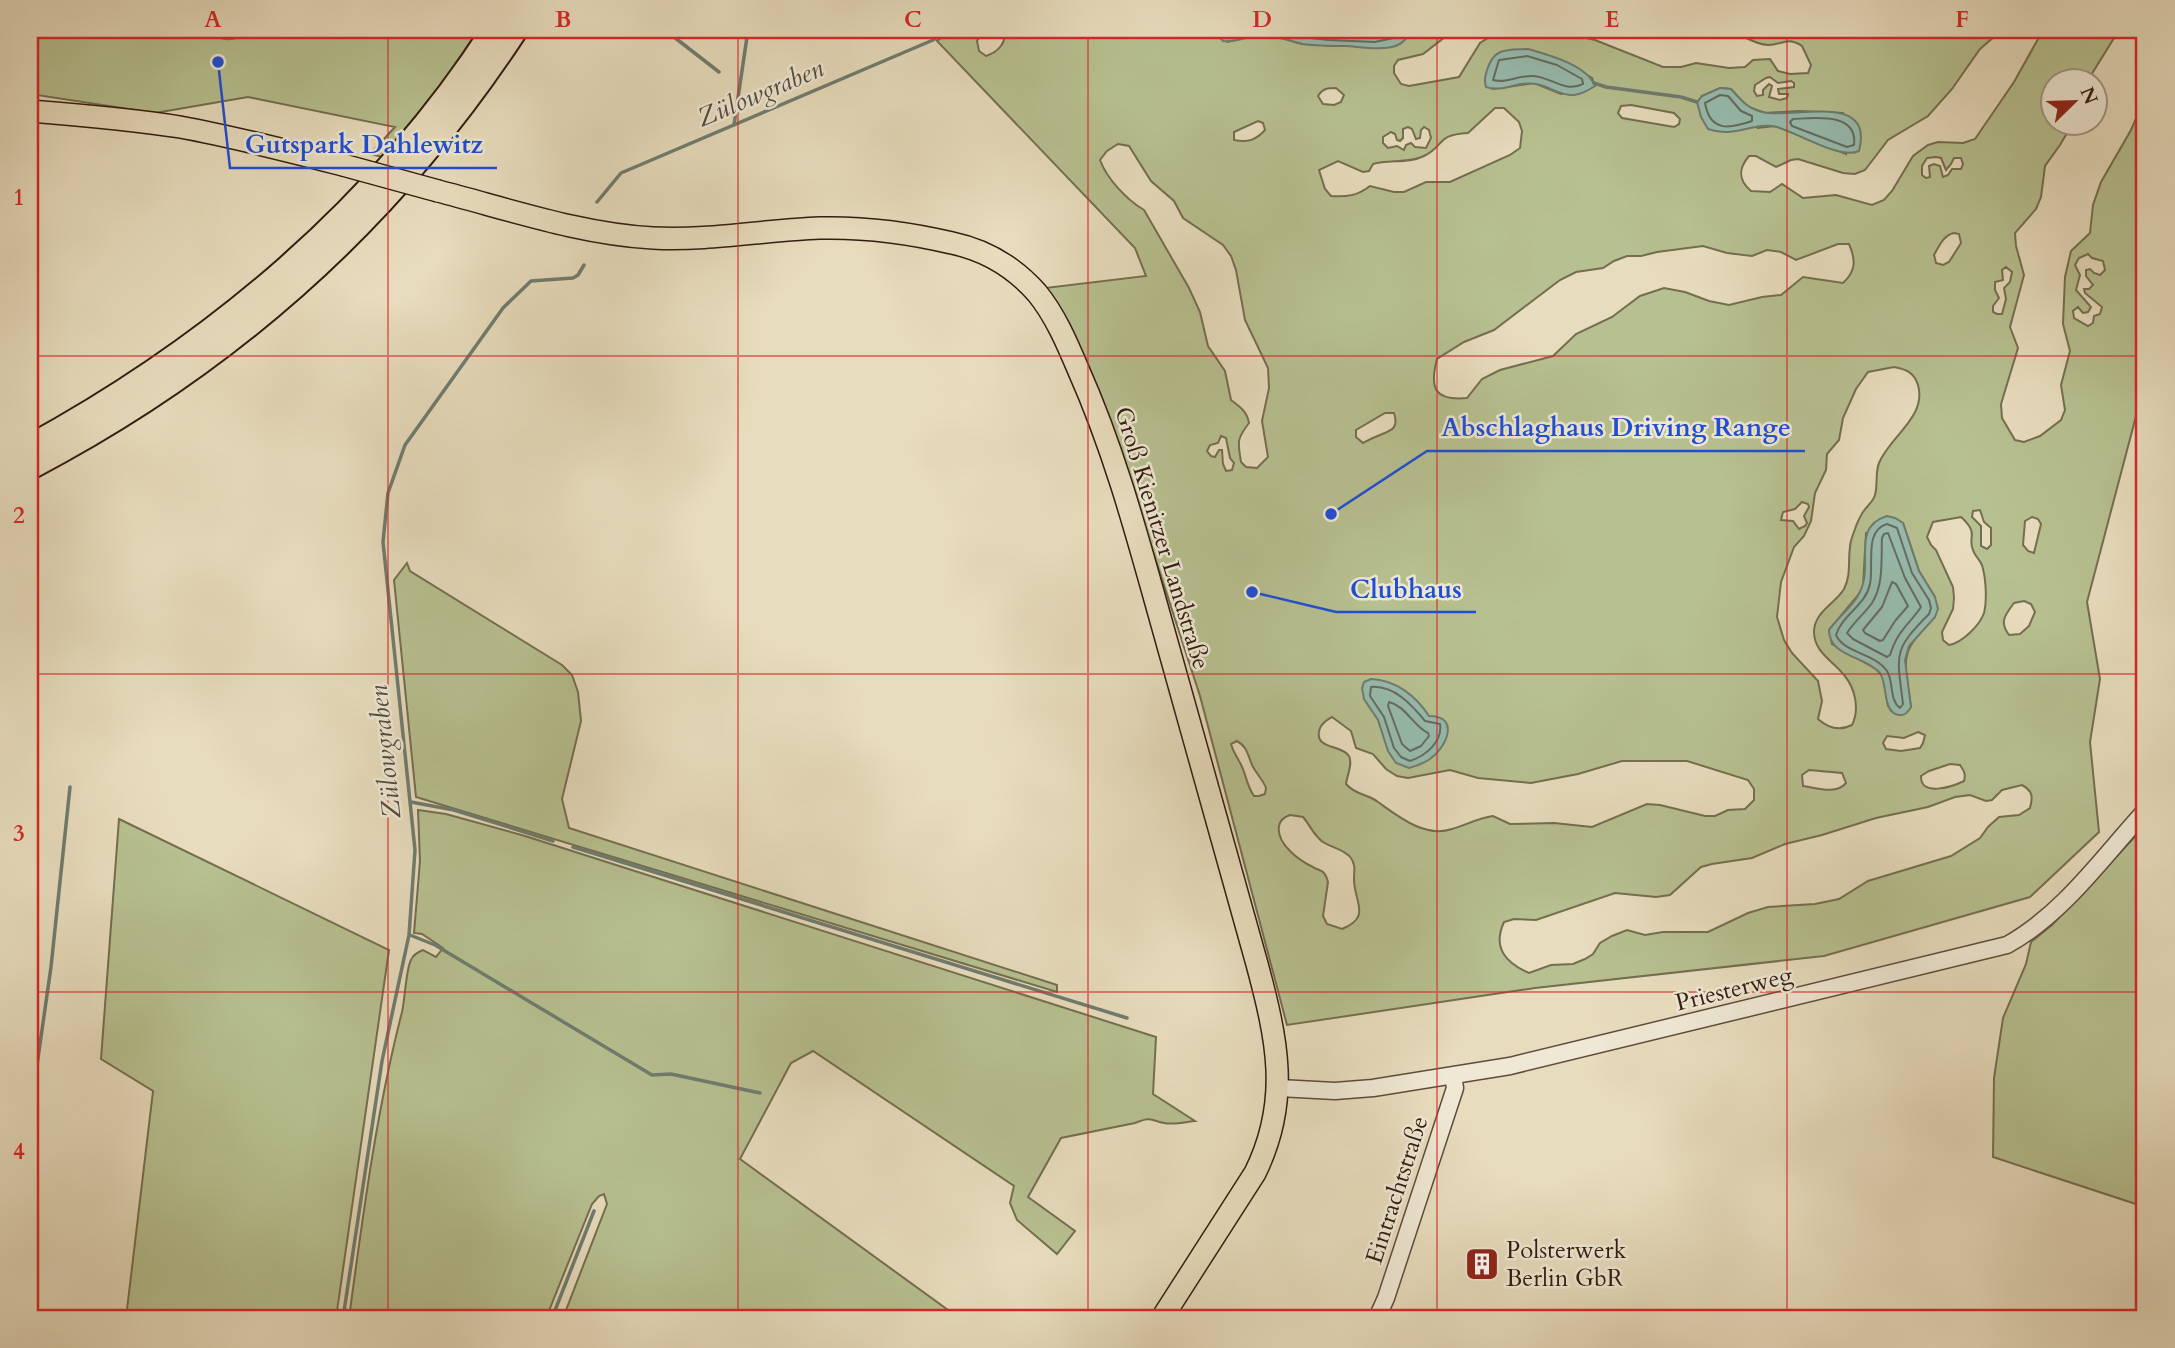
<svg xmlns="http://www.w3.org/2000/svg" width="2175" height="1348" viewBox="0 0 2175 1348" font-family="Cardo,serif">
  <rect width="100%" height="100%" fill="#e7dcbd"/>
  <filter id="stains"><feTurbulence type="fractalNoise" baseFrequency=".00286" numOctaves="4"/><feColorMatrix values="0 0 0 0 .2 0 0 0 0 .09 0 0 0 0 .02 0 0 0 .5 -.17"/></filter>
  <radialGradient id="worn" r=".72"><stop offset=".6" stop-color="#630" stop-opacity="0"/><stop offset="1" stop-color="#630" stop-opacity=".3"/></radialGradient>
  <!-- green -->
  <path fill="#b7c090" stroke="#746e50" stroke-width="2" fill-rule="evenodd" d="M30,30H478L439,88L382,157L370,154L395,127L248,97L155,113L30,94Z
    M952,30H984L977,41L979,51L986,56C998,52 1008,42 1003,30H1213L1216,35L1228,42L1252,35H1270L1302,44L1346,46L1408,30H1454L1423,54L1398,60L1394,66V73L1401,84L1409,86L1459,77L1480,43L1494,34L1507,30H1551L1595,40L1663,67H1681L1696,63L1729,68L1745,67L1753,60L1770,59L1778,71L1790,74L1808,73L1811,65L1802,46C1787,36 1782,45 1768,45C1755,45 1741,34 1729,30H2002L1980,49L1952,89L1928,116L1888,140L1865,170L1855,174L1843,173L1798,159L1791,160L1776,167L1756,156H1749C1738,169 1738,180 1751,191L1770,192L1782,184L1803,198L1836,195L1872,205L1884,200L1892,191L1913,156L1928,145L1938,142L1963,143L1975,139L2014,82L2043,30H2119L2088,80H2052V122L2073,123L2060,145L2045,166L2041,197L2036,209L2015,233L2016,246L2024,275L2010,327L2018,348L2001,404L2002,418L2015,440L2024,442L2040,436L2061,420L2065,410L2061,385L2070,351L2063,324L2065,277L2071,251L2090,233L2093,205L2101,182L2131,130L2145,98V382L2087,602L2100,679L2090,742L2099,832L2030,897L1824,956L1535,988L1287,1025L1200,696L1112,426L1045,288L1146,276L1135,248L937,41ZM1559,59L1592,78L1595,86L1561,94L1534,83L1492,89ZM1770,77L1778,83L1791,81L1794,83V87L1778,89L1779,94H1788L1787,98L1780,100L1769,97L1772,86L1769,84L1763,90V95L1757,96L1754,91L1755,85L1766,78ZM1336,88L1344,95L1341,102L1334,105L1323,104L1318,96C1323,88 1328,88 1336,88ZM1720,88L1731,89L1746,106L1765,113L1799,111L1843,113L1846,154L1775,126L1758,128L1702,96ZM1631,105L1674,113L1680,119L1679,124L1674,127L1622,118L1618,113L1621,106ZM1495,108H1504L1519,122L1522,131L1520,148L1510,155L1450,182H1426L1404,192H1394L1370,186C1357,196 1347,197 1331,196L1325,189L1319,170L1338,161L1363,172L1369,171L1373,164C1389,159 1408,164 1424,156C1446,145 1435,135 1468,133ZM1258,121L1263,123L1265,130C1256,140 1248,143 1234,140V132ZM1408,127L1412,129L1416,139L1420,138L1421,130L1424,127L1429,130L1431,138L1426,148L1415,147L1411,143L1406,145L1404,150L1397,146L1388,148L1383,143V137L1391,132L1395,134L1397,140L1400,141L1403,138V129ZM1118,144L1129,146L1151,181L1174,201L1183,218L1223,245L1231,256L1236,270L1245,320L1268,368L1269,388L1262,421L1268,457L1257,468L1246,467L1241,462C1238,442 1236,440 1249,423C1247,411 1240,407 1231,400L1225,371L1208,346L1200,312L1189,288L1144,210C1127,200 1107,179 1100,160L1107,151ZM1936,157L1941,158L1946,170L1951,164L1954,158H1961L1963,164L1961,169H1952L1948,175L1943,177L1940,166L1934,164L1929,166L1930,177L1926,178L1922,175V166L1927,158ZM1954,233L1959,234L1961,243L1949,262L1943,265L1936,263L1934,255C1939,246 1944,235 1954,233ZM1838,244H1849C1856,260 1856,271 1843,283L1803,277L1781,295L1762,297L1729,305L1709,301L1685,292L1664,288L1640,296L1612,317L1576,334L1553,356L1500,370L1482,379L1467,398C1435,401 1429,389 1437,359L1464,342L1494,330L1560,280L1576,272L1603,268L1614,261L1627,256H1641L1657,252L1703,246L1727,253L1752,256L1767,250L1781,252L1796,260ZM2088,254L2092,258L2103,261L2105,270L2100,275L2094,273L2090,269L2086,270V276L2093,285L2089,289H2084L2085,293L2102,307L2100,314L2094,316L2093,323L2088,326L2074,318L2073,311L2078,307L2083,313L2088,312L2091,307L2076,290L2080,275L2075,265L2079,258ZM2006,267L2012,272L2010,282L2004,288L2006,299L2002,314H1997L1993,312V306L1999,298L1995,290V282L2003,280L2002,270ZM1894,367C1905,369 1914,372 1918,385C1927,417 1890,436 1879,463C1875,473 1878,484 1875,495C1873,502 1867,506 1863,512C1860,516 1858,522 1856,526C1854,533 1850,540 1850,547C1848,561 1851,576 1844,589C1835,604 1814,612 1814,632C1814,652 1833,661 1844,675C1855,688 1860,709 1852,725C1840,731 1828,728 1818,719L1822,701L1818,681L1792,653L1784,640L1777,617L1781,582L1794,547L1804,536L1811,521L1815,493L1826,470L1827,454L1839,440L1843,418L1856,389L1868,372ZM1385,413H1394C1399,428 1392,430 1380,435C1374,437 1369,440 1363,443L1356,437V430ZM1221,436L1226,438L1230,458L1234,463L1232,470L1226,471L1223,464L1222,450H1219L1215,457L1211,456L1207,451L1210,445L1218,443ZM1802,502L1808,504L1809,507L1804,516L1807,523L1805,526L1799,529L1793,521L1781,520L1783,512L1795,509ZM1980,510L1984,522L1991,528V545L1987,549L1981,546V526L1972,517L1973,511ZM1961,517C1980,534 1967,537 1973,550C1975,557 1982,561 1983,569C1986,581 1987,601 1984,613C1980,625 1962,643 1949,645L1943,640L1942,632L1953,609L1954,598L1953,587L1936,550L1931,545L1927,537L1933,522ZM2032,517L2038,519L2041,524L2034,553L2028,551L2023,545L2025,521ZM1903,523L1919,571L1935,597V617C1898,654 1904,657 1911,707L1888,706L1883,677L1876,669L1832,644L1829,630L1859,594L1863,586L1866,533ZM2024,601L2031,604L2035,612L2029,626L2020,634L2009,635C1999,622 2005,615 2014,603ZM1332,717L1351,731L1356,748L1373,754L1386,769L1397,776L1408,778L1450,770L1478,778L1531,783L1578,774L1622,761H1687L1748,780L1754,789V800L1745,809L1728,810L1715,816H1705L1660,805L1647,804L1592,827L1554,823L1510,824L1493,816C1478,818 1466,825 1452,829C1425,838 1399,817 1378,802C1368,794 1355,795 1346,784C1347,776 1353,763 1349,756C1342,744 1312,750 1320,728C1323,722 1327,720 1332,717ZM1918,732L1925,735L1923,743L1920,748L1901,751L1886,749L1883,743L1887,736L1904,738ZM1237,741C1248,747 1248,757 1253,767C1257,774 1263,780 1266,788L1265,794L1259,796H1254C1246,785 1246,772 1239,761C1236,755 1233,752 1231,744ZM1950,764L1960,765C1964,771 1966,774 1964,781C1952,787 1920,797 1921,776L1929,771ZM1809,770L1842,773L1846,783C1836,795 1817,788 1803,786L1802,775ZM2022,785C2033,791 2033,797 2030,808L2019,815L1999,817L1988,827L1980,838L1951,856L1868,881L1839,899L1815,904L1768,907L1748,913L1708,932H1663L1645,935L1627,930L1612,936L1600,943L1593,954L1585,959L1573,964L1551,965L1529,973C1506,963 1492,948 1504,922L1514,919L1536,920L1615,893L1656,897L1670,895L1701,867L1712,864L1752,858L1785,844L1822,835L1876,818L1928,807L1955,797L1970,795L1986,801L1992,800L2002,790ZM1290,815L1303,817C1310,825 1314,836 1323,842C1332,848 1344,849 1351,858C1356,866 1354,870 1354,879C1354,902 1372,917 1342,929L1327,924L1323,916L1328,882C1327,878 1326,875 1323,872C1321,870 1315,869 1313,867C1300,861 1276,844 1279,826C1280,820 1284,817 1290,815Z
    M407,563L410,571L562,665L572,675L578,692L581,721L562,799L569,828L1057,985V992L416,797L394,580Z
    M418,810L446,814L525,836L1156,1037L1153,1094L1195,1121C1186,1122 1173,1125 1164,1123C1149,1120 1152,1116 1135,1123L1061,1138L1028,1197L1075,1231L1057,1254L1017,1220L1010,1203L1014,1186L813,1051L791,1063L740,1159L948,1310L942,1318H563L607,1204L604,1194L599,1196L592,1204L546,1318H349C363,1215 376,1113 402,1012C405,999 406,969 411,960C413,955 418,952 423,950L436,957L443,948L422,934L414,933L420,861Z
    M119,819L389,950L336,1318H126L153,1091L101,1059Z
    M2145,826V1207L1993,1157L1994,1078L2003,1018L2026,964L2031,942L2052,925Z"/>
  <!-- water -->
  <path fill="#97bcaf" stroke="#6f7c6f" stroke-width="2" d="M209,30H252L251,34C235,39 221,44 209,30Z
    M1213,30H1408L1409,31C1404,56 1365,47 1346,46C1332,46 1317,46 1303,44C1292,42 1282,37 1271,35C1254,32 1239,43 1223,41Z
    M1528,49C1549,55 1587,65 1595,86C1589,90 1582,94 1574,95C1560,96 1549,86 1536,84C1519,80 1503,93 1486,87C1484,80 1485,77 1487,70C1494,47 1507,50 1528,49Z
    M1720,88L1731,89C1741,100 1747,108 1762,112C1791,120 1875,90 1859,151C1840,160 1798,133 1777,127C1754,121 1735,139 1708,129L1701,117L1697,102L1702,96Z
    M1887,516L1895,518L1903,523L1919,571L1935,597L1938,609L1935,617L1909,646L1905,660L1911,707C1908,712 1905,716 1899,715C1882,713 1888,684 1880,673C1866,656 1829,657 1829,630C1839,616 1857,603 1862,587C1872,560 1852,527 1887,516Z
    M1371,679C1396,680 1416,696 1429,716C1461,716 1446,748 1430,759C1423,764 1416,766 1409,768L1396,763L1388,751L1378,720L1364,699L1362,688L1364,682Z"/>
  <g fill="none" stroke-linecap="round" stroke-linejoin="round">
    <!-- shore -->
    <path stroke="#646c60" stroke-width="2" d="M1278,30L1303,37L1328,40L1375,42L1398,37L1402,30
      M1319,30L1375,33L1392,30
      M1527,56L1557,65L1582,79L1583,84C1564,93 1552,77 1533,76C1519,75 1506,84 1493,80L1499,60Z
      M1720,95L1728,96L1741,111L1752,116V121C1729,129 1710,132 1705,103Z
      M1793,119C1815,118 1858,112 1854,145L1847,147L1792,126L1790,122Z
      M1887,524L1897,528L1912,573L1929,600L1931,608L1929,614C1892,651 1897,654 1903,704L1900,708C1889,700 1894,682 1887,671C1875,653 1845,654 1836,635C1842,615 1866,605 1870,584C1874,565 1864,530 1887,524Z
      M1888,533L1905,578L1921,607C1908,626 1898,630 1890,655L1887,657L1853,639L1847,633C1854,622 1864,614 1872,603C1884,584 1881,559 1882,538L1884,534Z
      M1892,582L1896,584L1908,606L1895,621L1883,640L1880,641L1865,633L1863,630L1882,607Z
      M1371,687C1394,685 1412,705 1425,721L1440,724C1443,742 1425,756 1410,761L1401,757L1394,748L1384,717L1370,696Z
      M1389,702C1406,706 1413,726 1428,733L1429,736L1421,746L1410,751L1402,744L1388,706Z"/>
    <!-- stream -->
    <path stroke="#6f7c6f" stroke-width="3.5" d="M665,30L719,72
      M1594,83L1606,87L1681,97L1697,102
      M734,125L748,30
      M597,202L621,173L933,40L947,30
      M411,802L454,810L553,841
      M573,847L1127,1018
      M410,935L435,945L652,1075L671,1074L760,1093
      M30,1114L51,967L70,787
      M343,1318L382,1061L409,935L415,850L383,542L388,493L405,445L503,308L531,281L573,278L578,275L584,265
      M552,1318L594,1211
      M866,1318L871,1311"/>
    <!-- minor casing -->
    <g stroke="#5f4b3b" stroke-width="19">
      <path id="minor" d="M1279,1088L1335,1091L1373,1088L1510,1066L2007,945C2063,914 2102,858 2145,811
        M1377,1318L1386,1298L1455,1088L1453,1075"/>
    </g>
    <!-- major casing -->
    <g stroke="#321b10" stroke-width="24">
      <path id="major" d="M30,111C80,115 130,119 180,127C235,137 289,151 343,165
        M438,191C508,209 580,234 653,238C709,241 764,230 820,228C863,227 910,233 952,243C985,250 1014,267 1037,293C1055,315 1067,343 1078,369C1112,445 1134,524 1156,603C1190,723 1223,844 1257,964C1277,1039 1291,1100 1255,1173L1162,1318"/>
    </g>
    <!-- highway casing -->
    <g stroke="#321b10" stroke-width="28">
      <path id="highway" d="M30,447C215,346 379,208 494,30
        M30,467C229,363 392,218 515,30"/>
    </g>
    <!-- minor -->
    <use href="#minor" stroke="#efe8d4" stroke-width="16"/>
    <!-- major -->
    <use href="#major" stroke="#e7dcbd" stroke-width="21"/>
    <!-- highway -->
    <use href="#highway" stroke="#e7dcbd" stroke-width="24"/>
    <!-- major-bridge casing -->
    <g stroke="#321b10" stroke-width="24" stroke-linecap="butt">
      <path id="major-bridge" d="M343,165L438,191"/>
    </g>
    <!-- major-bridge -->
    <use href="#major-bridge" stroke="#e7dcbd" stroke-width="21"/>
  </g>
  <!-- grid -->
  <path fill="none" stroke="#d62828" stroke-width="2" stroke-opacity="0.55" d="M388,30V1318M738,30V1318M1088,30V1318M1437,30V1318M1787,30V1318M30,356H2145M30,674H2145M30,992H2145"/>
  <!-- icons -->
  <defs>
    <g id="building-square" transform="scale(1.75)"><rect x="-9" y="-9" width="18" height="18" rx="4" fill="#8f2418" stroke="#efe8d4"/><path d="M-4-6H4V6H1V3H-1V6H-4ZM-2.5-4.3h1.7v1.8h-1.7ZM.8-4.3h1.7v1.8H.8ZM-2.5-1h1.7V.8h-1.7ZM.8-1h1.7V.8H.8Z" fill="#fff"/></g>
  </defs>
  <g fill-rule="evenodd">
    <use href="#building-square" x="1482" y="1264"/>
  </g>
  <g text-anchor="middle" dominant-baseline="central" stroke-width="5" stroke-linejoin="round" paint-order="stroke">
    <!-- street labels -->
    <g font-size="24" fill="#321b10" stroke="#efe8d4">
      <text transform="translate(1162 538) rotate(73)">Groß Kienitzer Landstraße</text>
      <text transform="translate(1734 989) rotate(-14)">Priesterweg</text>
      <text transform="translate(1397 1190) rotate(-72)">Eintrachtstraße</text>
    </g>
    <!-- poi labels -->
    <g font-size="24" fill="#321b10" stroke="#efe8d4" text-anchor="start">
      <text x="1506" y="1250">Polsterwerk<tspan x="1506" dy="28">Berlin GbR</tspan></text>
    </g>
    <!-- water labels -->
    <g font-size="26" font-style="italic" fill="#504b40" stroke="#efe8d4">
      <text transform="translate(760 93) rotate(-23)">Zülowgraben</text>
      <text transform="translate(385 752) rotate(-96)">Zülowgraben</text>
    </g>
  </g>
  <!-- callouts -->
  <path fill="none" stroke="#1d4ed8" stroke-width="2.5" d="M218 62L230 168H497M1331 514L1427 451H1805M1252 592L1336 612H1476"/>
  <g fill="#1d4ed8" stroke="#efe8d4" stroke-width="2.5">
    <circle cx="218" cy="62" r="7"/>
    <circle cx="1331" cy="514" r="7"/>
    <circle cx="1252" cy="592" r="7"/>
  </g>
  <g font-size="26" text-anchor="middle" font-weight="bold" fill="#1d4ed8" stroke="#efe8d4" stroke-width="5" stroke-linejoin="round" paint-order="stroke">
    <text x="364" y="153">Gutspark Dahlewitz</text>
    <text x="1616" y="436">Abschlaghaus Driving Range</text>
    <text x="1406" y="598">Clubhaus</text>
  </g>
  <!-- margin -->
  <rect width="2175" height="1348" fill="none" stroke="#e7dcbd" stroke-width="77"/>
  <!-- north arrow -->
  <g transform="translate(2074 102) rotate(67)"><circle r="33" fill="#efe8d4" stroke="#a39686" stroke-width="2"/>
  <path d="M0-5L12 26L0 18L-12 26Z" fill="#8f2418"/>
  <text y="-10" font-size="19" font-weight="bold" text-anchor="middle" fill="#321b10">N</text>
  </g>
  <rect x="38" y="38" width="2098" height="1272" fill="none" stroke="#d62828" stroke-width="2.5"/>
  <g font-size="23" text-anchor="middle" font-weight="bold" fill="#d62828">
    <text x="213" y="27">A</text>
    <text x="563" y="27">B</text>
    <text x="913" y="27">C</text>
    <text x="1262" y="27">D</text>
    <text x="1612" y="27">E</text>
    <text x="1962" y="27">F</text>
    <text x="19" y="205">1</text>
    <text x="19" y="523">2</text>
    <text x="19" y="841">3</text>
    <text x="19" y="1159">4</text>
  </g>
  <rect width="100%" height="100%" filter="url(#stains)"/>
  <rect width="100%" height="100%" fill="url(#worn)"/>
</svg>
